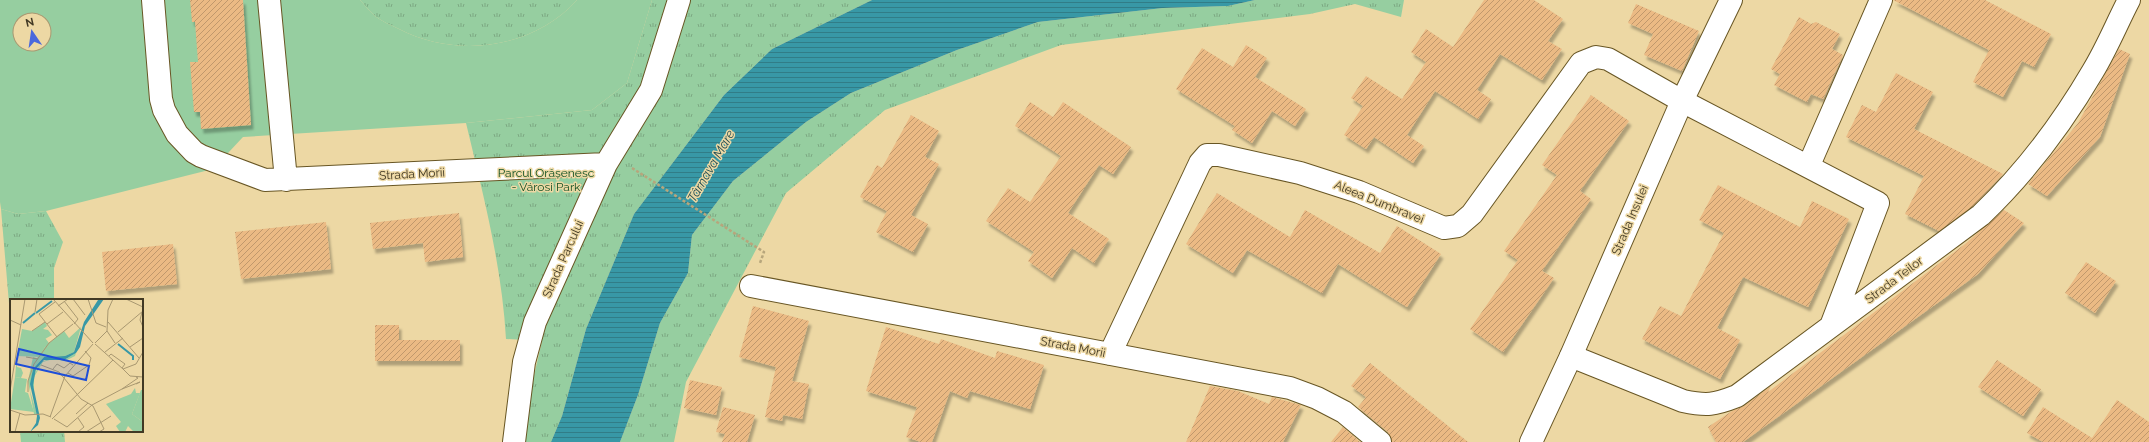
<svg xmlns="http://www.w3.org/2000/svg" width="2149" height="442" viewBox="0 0 2149 442" font-family="Raleway,sans-serif">
  <defs>
    <pattern id="grass-tufts" width="24" height="20" patternUnits="userSpaceOnUse"><rect width="24" height="20" fill="#96cea0"/><path d="M3 7l-1-3M5 7V3M7 7l1-3M15 17l-1-3M17 17v-4M19 17l1-3" fill="none" stroke="#7ca882"/></pattern>
    <pattern id="water-rules" width="6" height="5" patternUnits="userSpaceOnUse"><rect width="6" height="5" fill="#3898a6"/><path d="M0 2.5h6" fill="none" stroke="#317d87"/></pattern>
    <pattern id="building-hatch" width="6" height="6" patternUnits="userSpaceOnUse"><rect width="6" height="6" fill="#ebba84"/><path d="M-1 1l2-2M0 6l6-6M5 7l2-2" fill="none" stroke="#c0986c"/></pattern>
    <filter id="shadow"><feDropShadow dx="2.5" dy="4.5" stdDeviation="1" flood-color="#0004"/></filter>
  </defs>
  <rect width="100%" height="100%" fill="#edd8a4"/>
  <!-- grass -->
  <path fill="url(#grass-tufts)" d="M360,0H577C533,49 457,59 399,29C391,25 381,21 375,16C369,11 365,5 360,0Z
    M652,0H872L772,49L724,95L634,214L586,329L562,416L551,442H524L529,397L542,341L506,339C502,266 483,194 466,123L592,110L627,83Z
    M1255,0H1404L1401,17L1355,4L1310,14L1061,45L885,110L786,193L686,382L674,442H620L638,395L660,323L688,273L692,235L733,181L806,122L851,93L957,50L1038,22L1163,8L1228,6Z
    M1,209L18,214L46,211L63,242L54,268V300H11V327Z
    M20,431H64L65,442H21Z"/>
  <!-- garden -->
  <path fill="#96cea0" fill-rule="evenodd" d="M0,0H360C365,5 369,11 375,16C381,21 391,25 399,29C457,59 533,49 577,0H652L627,83L592,110L466,123L243,137L213,169L46,211L18,214L1,209L0,202ZM20,20H44V44H20Z"/>
  <!-- water -->
  <path fill="url(#water-rules)" d="M872,0H1255L1228,6L1163,8L1038,22L957,50L851,93L806,122L733,181L692,235L688,273L660,323L638,395L620,442H551L562,416L586,329L634,214L724,95L772,49Z"/>
  <!-- building -->
  <path fill="url(#building-hatch)" filter="url(#shadow)" d="M190,0H243L251,125L201,129L200,112H194L190,62H198L195,22H192Z
    M1484,0H1534L1563,19L1548,41L1562,49L1542,80L1500,54L1477,90L1491,99L1478,119L1435,91L1407,135L1424,146L1413,163L1374,137L1366,149L1344,135L1363,106L1351,98L1366,76L1402,99L1426,62L1411,52L1426,29L1453,47Z
    M1893,0H1985L2051,34L2034,67L2022,61L2003,97L1973,82L1989,50Z
    M1636,4L1699,31L1682,71L1644,55L1653,34L1628,23Z
    M1799,17L1811,24L1816,22L1840,34L1832,49L1843,55L1823,99L1811,94L1807,102L1774,85L1780,74L1771,69Z
    M1246,45L1267,58L1255,77L1306,109L1295,126L1272,111L1252,143L1232,130L1235,126L1176,89L1202,48L1233,67Z
    M2119,49L2130,54L2100,137L2047,196L2028,184L2078,123Z
    M1896,73L1933,92L1914,129L2003,174L1973,206L1939,231L1905,214L1924,176L1846,137L1862,105L1876,112Z
    M1591,95L1629,121L1580,191L1591,199L1542,271L1554,278L1503,352L1470,329L1518,260L1504,251L1557,175L1542,165Z
    M1030,102L1053,117L1063,102L1131,147L1113,174L1099,165L1068,213L1109,239L1094,263L1072,248L1052,278L1028,261L1034,252L986,221L1008,188L1030,202L1061,156L1015,126Z
    M911,115L939,131L925,157L939,164L911,215L928,224L913,252L876,232L887,211L860,197L877,165L882,168Z
    M1718,185L1800,227L1812,201L1849,219L1808,307L1743,277L1717,328L1740,340L1720,379L1642,339L1660,306L1681,316L1724,233L1699,220Z
    M1217,193L1290,237L1305,210L1380,253L1397,226L1441,254L1407,307L1338,264L1322,293L1247,250L1233,273L1186,244Z
    M2004,210L2024,223L1978,274L1743,442H1716L1708,427L1732,411L1744,406L1771,386L1768,392L1965,244Z
    M459,213L463,257L425,262L423,243L373,249L370,223Z
    M326,222L331,269L241,279L235,232Z
    M173,244L177,284L106,291L102,252Z
    M2086,262L2116,281L2095,313L2065,293Z
    M753,306L809,321L792,381L809,384L802,419L783,415L782,421L765,417L776,367L739,357Z
    M375,325H399V340H460V361H375Z
    M886,327L939,344L941,339L995,358L997,351L1044,365L1030,409L970,391L967,398L950,391L932,442H921L906,437L917,407L866,391Z
    M1997,360L2041,389L2023,416L1978,387Z
    M1370,363L1468,442H1392L1388,432L1358,407L1366,397L1351,386Z
    M690,380L722,387L716,415L684,408Z
    M1210,386L1238,391L1269,404L1272,397L1301,405L1283,442H1186Z
    M2117,400L2149,422V442H2043L2027,433L2043,407L2092,438Z
    M723,407L755,415L747,442H722L725,434L716,432Z
    M1343,427L1360,442H1331Z"/>
  <g fill="none" stroke-linecap="round" stroke-linejoin="round">
    <!-- minor casing -->
    <g stroke="#685624" stroke-width="24">
      <path id="minor" d="M153,0L161,99L164,110L177,134L194,152L201,156L265,180L606,164
        M269,0L286,180
        M1809,165L1881,0
        M751,286L1290,388L1317,398L1344,412L1380,442
        M1110,354L1200,163L1207,155H1219L1300,173L1359,192L1444,228L1458,226L1472,214L1581,63L1596,57L1608,59L1682,101L1878,203L1831,326
        M1571,356L1683,401C1707,406 1714,405 1737,396L1981,215C2026,172 2062,124 2093,71C2107,48 2117,23 2129,0
        M514,442L524,362L535,322L606,164L651,90L679,0"/>
    </g>
    <!-- major casing -->
    <g stroke="#685624" stroke-width="24">
      <path id="major" d="M1531,442L1571,356L1682,101L1731,0"/>
    </g>
    <!-- path -->
    <path stroke="#b7a67c" stroke-width="2.5" stroke-dasharray="3 2" stroke-linecap="butt" d="M632,168L764,252L760,263"/>
    <!-- minor -->
    <use href="#minor" stroke="#fff" stroke-width="22"/>
    <!-- major -->
    <use href="#major" stroke="#fff" stroke-width="22"/>
  </g>
  <g text-anchor="middle" dominant-baseline="central" stroke-width="3" stroke-linejoin="round" paint-order="stroke">
    <!-- park labels -->
    <g font-size="12" fill="#115024" stroke="#edd8a4">
      <text x="546" y="173">Parcul Orășenesc<tspan x="546" dy="14">- Városi Park</tspan></text>
    </g>
    <!-- street labels -->
    <g font-size="12" fill="#423924" stroke="#edd8a4">
      <text transform="translate(412 174) rotate(-3)">Strada Morii</text>
      <text transform="translate(1379 202) rotate(22)">Aleea Dumbravei</text>
      <text transform="translate(1630 220) rotate(-67)">Strada Insulei</text>
      <text transform="translate(563 259) rotate(-66)">Strada Parcului</text>
      <text transform="translate(1894 280) rotate(-37)">Strada Teilor</text>
      <text transform="translate(1073 347) rotate(11)">Strada Morii</text>
    </g>
    <!-- water labels -->
    <g font-size="13" font-style="italic" fill="#214c52" stroke="#edd8a4">
      <text transform="translate(711 166) rotate(-60)">Târnava Mare</text>
    </g>
  </g>
  <!-- overview -->
  <g transform="translate(10 299)">
    <rect width="133" height="133" fill="#edd8a4"/>
    <path d="M71,28L64,53L55,57L34,58L23,70L20,92L27,115H24L18,82L23,58L27,59L35,48V39L39,44L54,32L59,39ZM66,54L65,57L55,62L43,60L33,63L24,78V92L22,82L30,63L43,59L54,61ZM7,57V68L11,69L13,74L11,79L5,78ZM131,91H133V123L122,115Z" fill="#96cea0"/>
    <path d="M125,89L126,94H130L122,115L133,123V132L124,133L118,127L115,133H110L106,127L111,123L96,105L121,95Z" fill="#96cea0"/>
    <path d="M35,23L37,27L33,30L38,31L42,36L35,40V48L29,58L7,57L12,30L22,32ZM46.5 40a5.5 5.5 0 1 1 11 0a5.5 5.5 0 1 1-11 0ZM5,78L17,80L15,93L18,94L24,113L0,110Z" fill="#96cea0"/>
    <path d="M94,0L75,27L70,48L66,54L54,61H34L26,70L23,86L30,119L28,126L20,133L26,124L27,117L20,85L23,70L34,58L55,57L64,53L74,23L88,1Z" fill="#3898a6"/>
    <path fill="none" stroke="#3898a6" stroke-width="2" d="M26,14L42,2M13,24L25,14M108,45L123,57V61"/>
    <path fill="none" stroke="#a99871" stroke-width="1" d="M43,0L83,44M63,0L75,16M78,0L86,24L96,28M116,0L133,8M54,2L68,20L64,25M45,3L29,15L47,38M48,7L58,0M25,13L27,0M132,13L130,21L133,28M0,21L11,26M98,23L129,59M37,25L53,13M22,32L35,23M97,32L105,44M108,33L133,12M85,44L97,32L98,11L103,0M85,45L113,70L126,65L133,53M120,48L133,39M95,53L113,39M99,57L101,55L115,65L112,69M16,58L28,60M31,66L49,73L71,100L83,107L94,130L89,133M43,70L47,65L54,69L60,64L63,66M113,70L120,77L133,78M58,74L63,77L79,66L81,59L75,52M126,78L128,79L112,90L130,83L126,85M0,92L15,0M18,93V82L24,65L39,44L63,25M0,111L15,116L33,115L41,118M66,115L78,104M40,118L55,77L83,45M42,120L103,61M44,120L57,128L82,106L112,90M5,133L10,114M68,133L74,128L68,119M76,133L101,117"/>
    <path fill="#1d4ed8" fill-opacity="0.15" stroke="#1d4ed8" stroke-width="2" d="M9,50L79,67L76,81L6,65Z"/>
    <rect width="133" height="133" fill="none" stroke="#423924" stroke-width="2"/>
  </g>
  <!-- north arrow -->
  <g transform="translate(32 32) rotate(347)"><circle r="19" fill="#edd8a4" stroke="#a99871"/>
  <path d="M0-3L7 15L0 10L-7 15Z" fill="#4b68dc"/>
  <text y="-6" font-size="11" font-weight="bold" text-anchor="middle" fill="#423924">N</text>
  </g>
</svg>
